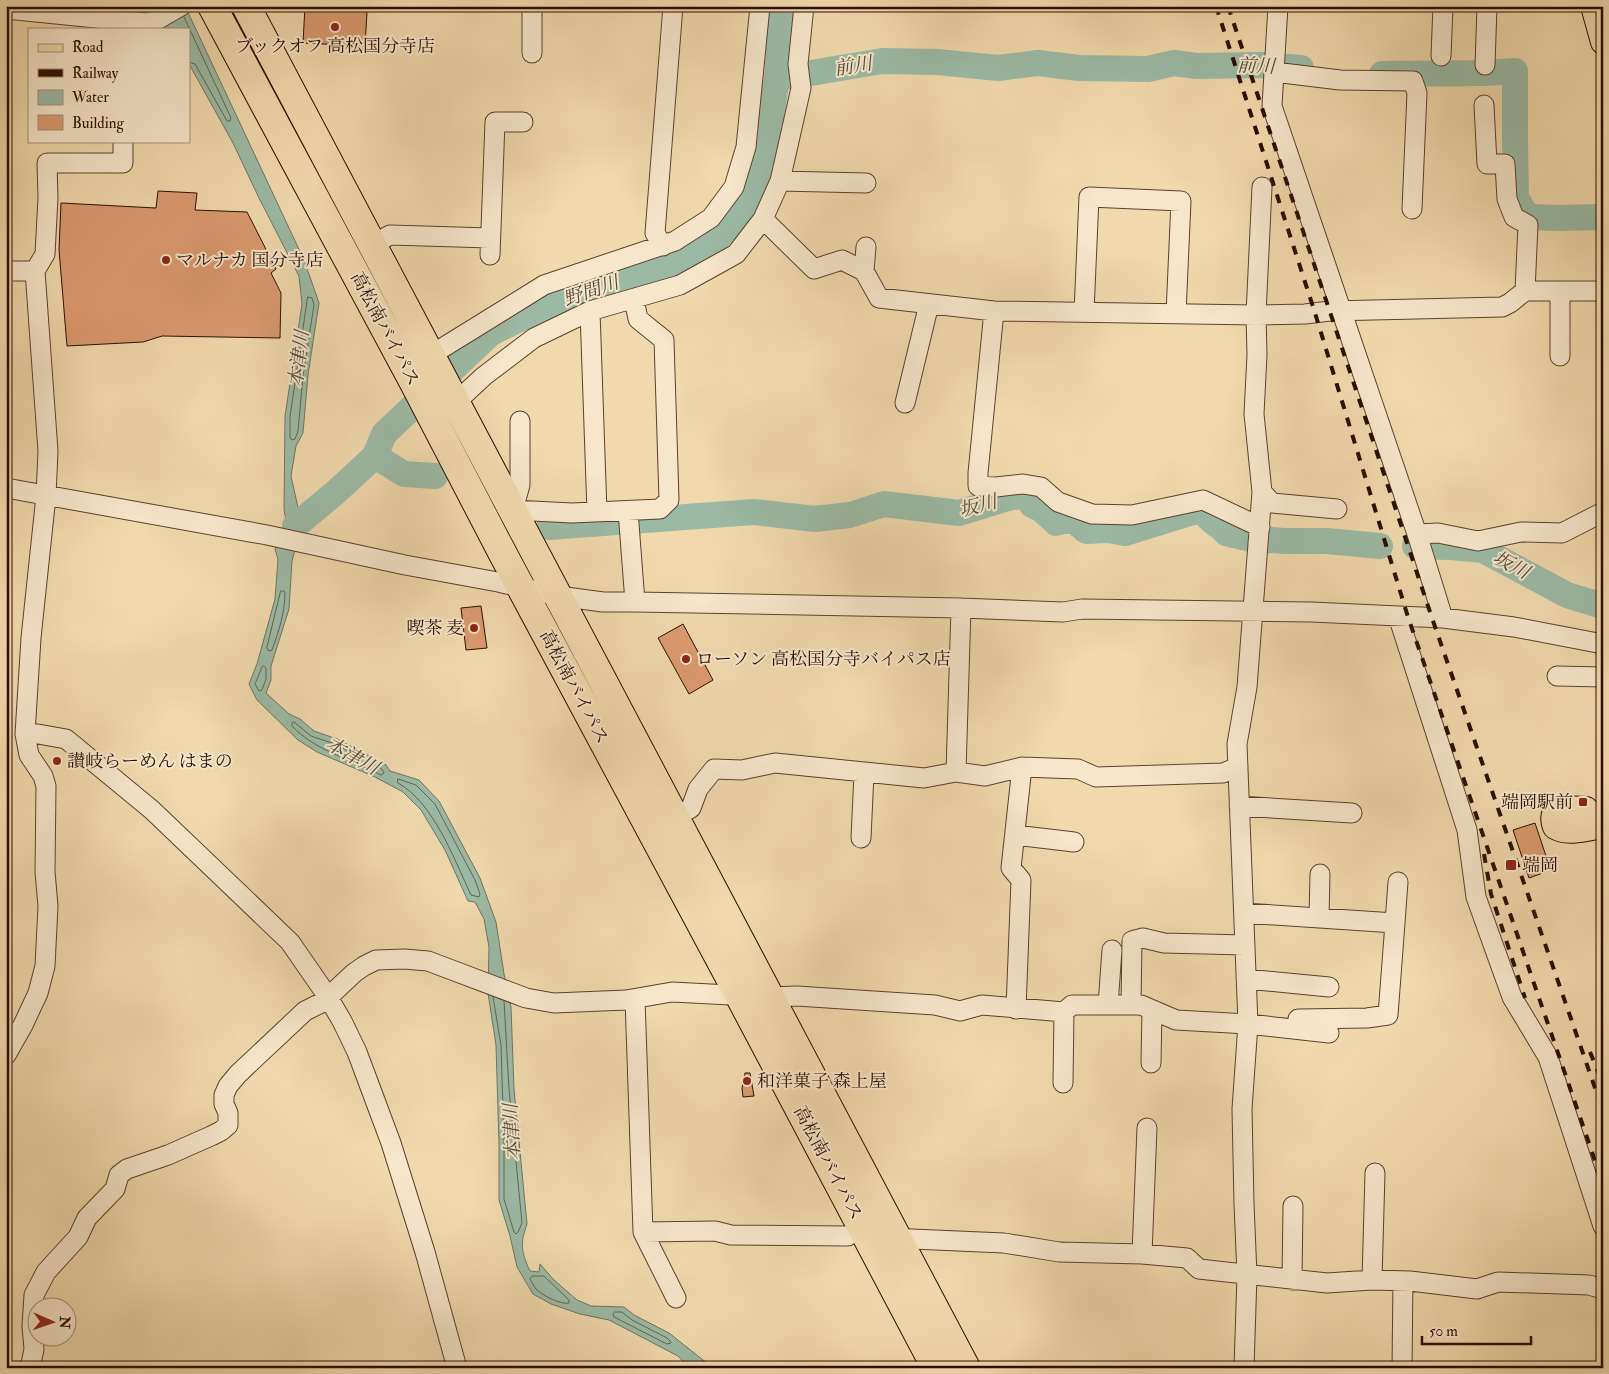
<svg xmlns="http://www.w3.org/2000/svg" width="1609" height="1374" viewBox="0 0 1609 1374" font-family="'IM FELL Double Pica','Noto Serif JP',serif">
  <rect width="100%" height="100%" fill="#f1d9ad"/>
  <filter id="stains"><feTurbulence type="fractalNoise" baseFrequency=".004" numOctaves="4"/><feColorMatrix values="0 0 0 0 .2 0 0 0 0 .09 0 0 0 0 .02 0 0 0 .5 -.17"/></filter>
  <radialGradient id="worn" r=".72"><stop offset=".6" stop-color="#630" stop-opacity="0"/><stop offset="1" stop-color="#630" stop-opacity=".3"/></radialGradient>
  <!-- water -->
  <path fill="#9bbaa6" stroke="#6e7564" d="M155,6H185L304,260L319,303L308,375L303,433L296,446L291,476L299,512L307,520L299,534L292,561L289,609L271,666V680L266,693L289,714L300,719L314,731L337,739L386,765L390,771L419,780L439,801L480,878L496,922L504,974L511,1007L514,1089L527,1224C520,1243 521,1252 530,1271L539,1272L540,1264L554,1280L577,1300L591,1306L624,1307L634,1315L669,1333L713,1368H689L678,1356L609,1320L580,1314L551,1304L533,1294L517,1267L510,1236L499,1200V1144L496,1045L488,993L489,947L484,919L475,902L468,901L445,850L421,810L403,792L375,777L317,752L298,740L257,700L249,684L257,664L275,599L278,559L275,549L287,527L284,509L285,416L302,304L299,276L259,198L233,143L189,64V29H166Z"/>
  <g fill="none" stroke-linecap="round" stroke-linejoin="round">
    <!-- shore -->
    <path stroke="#636453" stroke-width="1" d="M184,17L231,118L230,121H227L195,64L189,62
      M308,297L312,298L314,305L303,375L298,431L295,439L292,440L290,437V417Z
      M281,591H284L285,592C285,612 279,631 272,650L269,651L267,648Z
      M264,666L266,668V679L262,690L259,691L255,684L262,667Z
      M294,722L311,736L335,744L382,769L384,773L381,775C350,759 316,751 292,726V723Z
      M398,779L416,785L435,804L475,880L480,894L479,897L471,895C454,859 434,803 398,783Z
      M493,997L501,1045L504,1144V1199L514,1232L516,1234L518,1232L522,1223L509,1089L504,1001
      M533,1276H544L569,1300V1303C562,1305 543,1296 537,1290C534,1287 532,1282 530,1279Z
      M615,1312H622L632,1320L667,1338L670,1341L671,1343L667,1344L614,1317L613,1314Z"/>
    <!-- river -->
    <path stroke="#9bbaa6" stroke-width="26" d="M1382,74L1484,73L1515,71V141L1516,197L1525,213L1532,217L1556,218L1603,217
      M777,77L805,74L882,61L937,62L998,68L1038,63L1079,68L1148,69L1174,63L1196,66L1262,65L1301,68
      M375,456L404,474L435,476
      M295,526L336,492L375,456L384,434L491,333L540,309L600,286L664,267L713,242L738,219L760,174L768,138L777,77L782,6
      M549,527L754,512L815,519L850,515L884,504L959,513L1011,497L1028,496L1032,505L1041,509L1056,523L1072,519L1086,531L1108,530L1125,533L1196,511L1205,513C1210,523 1219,524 1226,533L1251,539L1286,541H1327L1380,546
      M1415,546L1450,547L1483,550L1567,595L1603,606"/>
  </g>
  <!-- building -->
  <path fill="#db9a70" stroke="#2b0d00" d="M305,6L367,12L365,46L303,43Z
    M158,191L197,193L195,210L247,212L276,269L271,273L281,293L280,338L162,336L143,342L67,346L59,250L61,203L156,208Z
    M481,606L487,648L466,650L461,608Z
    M683,624L713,680L689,694L658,638Z
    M1535,823L1549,865L1541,868L1543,873L1529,878L1513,830Z
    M745,1073H750L754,1096L743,1097L742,1088Z"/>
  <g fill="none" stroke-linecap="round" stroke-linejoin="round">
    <!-- minor casing -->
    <g stroke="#5c402b" stroke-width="21">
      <path id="minor" d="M532,6V53
        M804,6L798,64L801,88L780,181L763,219L814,269L842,260L864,271L879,298L994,311L1256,315L1305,314L1330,311L1502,307L1510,303L1525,291H1603
        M1278,6L1272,106L1417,534L1443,618
        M6,9L146,23L155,21L181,6
        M1441,56L1443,6
        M1485,65L1487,6
        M1274,72L1340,80L1413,81L1417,93L1412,209
        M1484,105L1487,164H1505L1507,199L1514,217L1528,225L1525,291
        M780,181L866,183
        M372,245L390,235L490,238
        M663,246L655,233L673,6
        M490,255L495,122H523
        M6,271H35L45,254L48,198L47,163H123V141
        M864,271L866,247
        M590,311L597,512
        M994,311L978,473V486L996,487L1023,484L1041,487L1058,502L1092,514L1132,515L1203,500L1260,527
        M1084,312L1089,197L1181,201L1176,314
        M431,355L544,285L675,241L711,218L734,187L746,147L760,6
        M1560,356V291
        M455,403L484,376L534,338L590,311L680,285L736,254L763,219
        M905,403L929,304
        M520,421V485L513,510L572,513L660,509L669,500L664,340L638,319L634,299
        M6,488L267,535L405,565L498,582L558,596L603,602H635L961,608L1063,612L1082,609L1311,612L1443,618L1514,627L1603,644
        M1262,492L1272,503L1337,509
        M628,511L635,602
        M1417,534L1438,533L1478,541L1521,532L1562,533L1603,512
        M1398,616L1467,830L1476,897L1512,997L1548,1057L1603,1226
        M1557,676L1603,677
        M25,734H38L66,739L152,810L290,942L328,997L342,1021L357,1052L391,1143L425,1252L457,1368
        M956,772L961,608
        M1239,806L1352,813
        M675,817L691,808L698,789L714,769L742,770L775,763L924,778L956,772L985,776L1022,767L1078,769L1096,777L1223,773L1238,767
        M1015,835L1074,842
        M861,838L864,773
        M1244,913L1395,923L1388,1015L1367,1018L1298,1019
        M1319,918L1320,874
        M1395,923L1398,882
        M1246,979L1329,987
        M635,999L643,1232
        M1108,1005L1112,950
        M1131,1005L1132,941L1143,938L1164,943L1245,945
        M1016,1009L1021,880L1011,868L1022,767
        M6,1055L23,1025L38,993L45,966L48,906L45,872L46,786L43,776L29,755L25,734L31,638L46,496L48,451L35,271
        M1151,1063L1152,1010
        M1063,1083L1064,1012
        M889,1238L1004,1243L1059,1252L1142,1254L1187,1258L1199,1269L1327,1283L1372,1280L1410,1281L1477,1289L1498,1282L1589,1285L1603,1289
        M1142,1254L1147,1128
        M1292,1280L1293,1206
        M1372,1280L1375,1173
        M676,1298L643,1232L715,1231L731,1235L848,1236
        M28,1368L31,1364L34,1349L32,1326L34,1295L46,1272L78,1237L87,1218L115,1189L119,1175L127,1169L168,1155L211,1136L221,1131L228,1125V1113L224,1104V1095L228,1086L238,1074L305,1011L323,1002L354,973L364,966L376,960L404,959L428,961L526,998L554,1003L626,1000L672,992L769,997L797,996L935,1005L960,1011L982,1005L1064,1012L1072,1005H1141L1176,1020L1248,1024L1329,1033
        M1244,1368L1247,1275L1244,1204L1242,1109L1248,1024L1237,744L1247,687L1262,492L1254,414L1257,355L1256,315L1262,187
        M1402,1368L1403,1281"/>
    </g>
    <!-- major casing -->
    <g stroke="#2b0d00" stroke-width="26">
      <path id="major" d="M1593,6L1603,42
        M1591,827L1589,812L1586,809L1560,808C1552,813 1552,819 1555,827C1568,835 1589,828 1603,826"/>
    </g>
    <!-- highway casing -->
    <g stroke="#2b0d00" stroke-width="30">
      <path id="highway" d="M212,6L414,383L503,554L739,995L936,1368
        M246,6L966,1368"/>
    </g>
    <!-- minor -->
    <use href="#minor" stroke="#f6e6ca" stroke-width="19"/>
    <!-- major -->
    <use href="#major" stroke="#f1d9ad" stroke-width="24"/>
    <!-- highway -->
    <use href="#highway" stroke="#f1d9ad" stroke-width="28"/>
    <!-- rail -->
    <path stroke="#2b0d00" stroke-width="4" stroke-dasharray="9 9" stroke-linecap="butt" d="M1216,6L1315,313L1408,617L1603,1184
      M1228,6L1432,618L1603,1111
      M1484,854L1491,894L1525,998
      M1590,1052L1603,1084"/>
  </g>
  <!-- markers -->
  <g fill="#8f2418" stroke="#f6e6ca" stroke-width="2">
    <circle cx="335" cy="27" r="5"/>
    <circle cx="166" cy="260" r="5"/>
    <circle cx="474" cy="628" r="5"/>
    <circle cx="686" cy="659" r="5"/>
    <circle cx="57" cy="761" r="5"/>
    <rect x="1578" y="797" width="10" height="10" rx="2.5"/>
    <rect x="1505" y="859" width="12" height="12" rx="2.5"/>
    <circle cx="747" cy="1081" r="5"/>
  </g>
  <g text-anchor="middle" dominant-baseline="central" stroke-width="4" stroke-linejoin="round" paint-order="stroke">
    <!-- poi labels -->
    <g font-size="18" fill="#2b0d00" stroke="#f6e6ca" text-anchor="start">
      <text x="335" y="46" text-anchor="middle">ブックオフ 高松国分寺店</text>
      <text x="176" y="260">マルナカ 国分寺店</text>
      <text x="464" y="628" text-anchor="end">喫茶 麦</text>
      <text x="696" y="659">ローソン 高松国分寺バイパス店</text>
      <text x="67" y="761">讃岐らーめん はまの</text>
      <text x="1573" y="802" text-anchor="end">端岡駅前</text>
      <text x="1522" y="865">端岡</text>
      <text x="757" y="1081">和洋菓子 森上屋</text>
    </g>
    <!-- street labels -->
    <g font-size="18" fill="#2b0d00" stroke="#f6e6ca">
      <text transform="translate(385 329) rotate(62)">高松南バイパス</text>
      <text transform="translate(574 687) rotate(62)">高松南バイパス</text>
      <text transform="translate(828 1163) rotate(62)">高松南バイパス</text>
    </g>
    <!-- water labels -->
    <g font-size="19" font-style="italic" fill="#524a3a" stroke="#f6e6ca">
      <text transform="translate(853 66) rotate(-9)">前川</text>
      <text transform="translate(1256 66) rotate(2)">前川</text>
      <text transform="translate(591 291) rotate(-19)">野間川</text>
      <text transform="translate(299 359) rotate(-83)">本津川</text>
      <text transform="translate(978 506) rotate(-14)">坂川</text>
      <text transform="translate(1511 565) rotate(28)">坂川</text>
      <text transform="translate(352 756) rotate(29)">本津川</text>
      <text transform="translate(512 1132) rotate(-93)">本津川</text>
    </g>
  </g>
  <!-- margin -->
  <rect width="1609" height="1374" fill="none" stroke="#f1d9ad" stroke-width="25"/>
  <rect x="8" y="8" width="1594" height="1359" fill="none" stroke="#2b0d00" stroke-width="2.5"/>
  <rect x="12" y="12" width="1584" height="1349" fill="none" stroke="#2b0d00"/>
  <!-- legend -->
  <rect x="28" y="28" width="162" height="115" fill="#f6e6ca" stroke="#a58f79"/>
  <rect x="38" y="44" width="25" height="8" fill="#f1d9ad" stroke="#a58f79"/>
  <text x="72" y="52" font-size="15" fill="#2b0d00">Road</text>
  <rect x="38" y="69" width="25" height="8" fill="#2b0d00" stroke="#a58f79"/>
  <text x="72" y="78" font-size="15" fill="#2b0d00">Railway</text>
  <rect x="38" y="90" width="25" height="15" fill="#9bbaa6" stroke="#a58f79"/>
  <text x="72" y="102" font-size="15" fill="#2b0d00">Water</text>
  <rect x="38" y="115" width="25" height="15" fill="#db9a70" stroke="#a58f79"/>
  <text x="72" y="128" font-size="15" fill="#2b0d00">Building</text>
  <!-- north arrow -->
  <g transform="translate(52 1322) rotate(92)"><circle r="24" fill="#f6e6ca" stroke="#a58f79"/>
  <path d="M0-4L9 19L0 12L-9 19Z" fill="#8f2418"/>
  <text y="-8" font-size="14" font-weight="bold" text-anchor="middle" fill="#2b0d00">N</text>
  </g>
  <!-- scale -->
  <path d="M1422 1336v8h109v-8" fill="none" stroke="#2b0d00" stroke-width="2.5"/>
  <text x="1429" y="1336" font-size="15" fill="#2b0d00" stroke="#f6e6ca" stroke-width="4" paint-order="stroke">50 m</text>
  <rect width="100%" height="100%" filter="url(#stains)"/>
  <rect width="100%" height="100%" fill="url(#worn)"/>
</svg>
